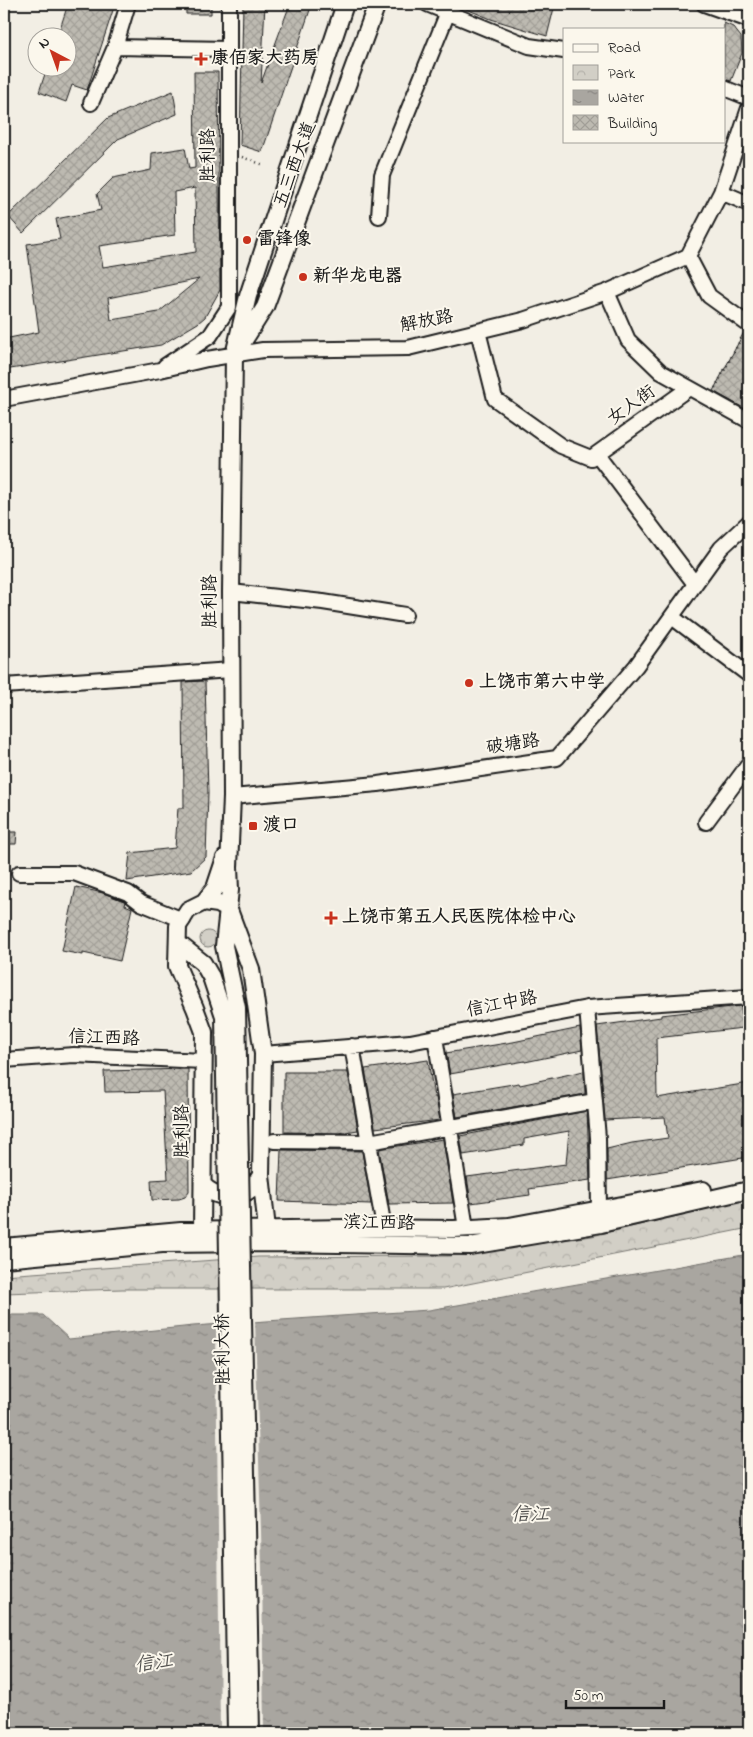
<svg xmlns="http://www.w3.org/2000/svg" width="753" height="1737" viewBox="0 0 753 1737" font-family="'Indie Flower','LXGW WenKai TC',sans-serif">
  <defs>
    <pattern id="grass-tufts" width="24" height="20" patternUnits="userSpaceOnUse" patternTransform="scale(1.25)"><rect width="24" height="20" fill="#d2cfc6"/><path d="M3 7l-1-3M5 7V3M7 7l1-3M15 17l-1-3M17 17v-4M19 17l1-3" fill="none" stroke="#b4b1aa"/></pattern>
    <pattern id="park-crowns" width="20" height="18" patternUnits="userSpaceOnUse" patternTransform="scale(1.25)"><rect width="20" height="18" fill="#d2cfc6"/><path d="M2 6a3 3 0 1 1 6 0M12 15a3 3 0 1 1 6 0" fill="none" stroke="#b4b1aa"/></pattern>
    <pattern id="water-ripples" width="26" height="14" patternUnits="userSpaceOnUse" patternTransform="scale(1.25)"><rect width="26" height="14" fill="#a9a6a0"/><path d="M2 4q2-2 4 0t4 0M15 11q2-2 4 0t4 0" fill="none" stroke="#898682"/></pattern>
    <pattern id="building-cross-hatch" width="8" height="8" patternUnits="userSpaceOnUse" patternTransform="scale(1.25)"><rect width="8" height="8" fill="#bdbab1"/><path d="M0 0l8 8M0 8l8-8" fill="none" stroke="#a29f98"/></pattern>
  </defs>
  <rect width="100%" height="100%" fill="#f2eee4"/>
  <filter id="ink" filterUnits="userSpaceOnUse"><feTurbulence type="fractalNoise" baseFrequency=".02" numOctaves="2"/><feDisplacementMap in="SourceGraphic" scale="10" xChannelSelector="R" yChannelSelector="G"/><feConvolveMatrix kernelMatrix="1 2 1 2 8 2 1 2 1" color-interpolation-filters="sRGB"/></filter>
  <g filter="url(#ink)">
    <!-- grass -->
    <path fill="url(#grass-tufts)" stroke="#777671" d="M200 939a8 8 0 1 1 16 0a8 8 0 1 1-16 0Z"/>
    <!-- park -->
    <path fill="url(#park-crowns)" stroke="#777671" d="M749,1199V1228L443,1289H122L4,1293V1275L258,1257L449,1256L592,1236Z"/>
    <!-- water -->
    <path fill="url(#water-ripples)" stroke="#716f6b" d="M749,1254V1733H4V1315H43L69,1339L193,1326L429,1310Z"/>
    <!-- pier -->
    <path fill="#f2eee4" d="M255,1319L262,1567L264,1733H220L216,1322Z"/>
    <!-- building -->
    <path fill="url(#building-cross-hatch)" stroke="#1c1c1c" fill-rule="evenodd" d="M68,4H115L87,90L72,85L66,102L39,92L47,68H68V38H57Z
      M186,4H211V14H186Z
      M243,4H265L261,83L290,4H312L262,152L240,145Z
      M454,4H555L547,36L491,19Z
      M724,23L733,27L741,37L742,53L731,81L724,79Z
      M194,72H218L220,290L205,317L198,323L161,345L4,370V339L39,332L27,244L60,239L56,219L101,210L97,194L113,178L151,170L152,153L185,148L189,169L195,168ZM195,188L196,252L103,267L99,246L175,235L174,192ZM199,279L159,312L111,320L108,298Z
      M173,91L177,114L118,139L23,233L8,216L108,118Z
      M744,332L749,334V411L713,391Z
      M205,681L208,793L206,857L191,871L127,881L130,853L175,848L178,808H184L183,682Z
      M4,832H17L16,844H4Z
      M76,887L103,893L124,901L126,902L125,905L132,908L120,961L83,953V955L62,951Z
      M741,1006L743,1028L656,1038L657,1098L749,1083V1157L607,1180V1149L632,1143L668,1138L665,1117L605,1120L597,1026L661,1017V1015Z
      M580,1028L582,1050L525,1062V1061L450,1074L446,1053L513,1042Z
      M428,1060L434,1097H436L440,1120L375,1128L365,1069Z
      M188,1069L189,1191L185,1197L179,1199L152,1200L151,1180L168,1179L163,1091L105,1092L104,1071Z
      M584,1071L585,1094L457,1117L453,1094L519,1083L520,1085Z
      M284,1072H348L358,1130L339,1133L284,1132Z
      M587,1111L590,1180L529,1189L530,1195L471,1203L467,1177L566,1164L569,1131L524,1139V1145L463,1155L460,1136Z
      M443,1139L453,1203L389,1204L379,1149Z
      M281,1150L362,1151L371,1204L279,1201Z"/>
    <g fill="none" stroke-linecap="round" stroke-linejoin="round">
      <!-- minor casing -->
      <g stroke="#1c1c1c" stroke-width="18">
        <path id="minor" d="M427,4L529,46L564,51
          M704,4L749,20
          M115,47L229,49
          M724,88L749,98
          M91,103L115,47L128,4
          M721,192L749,204
          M379,216L382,175L448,12
          M688,256L709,296L749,325
          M607,292L628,340L661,372L749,421
          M478,331L495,399L561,446L591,458L689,388
          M165,366L210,336L229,307V4
          M4,399L160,370L207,359L263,350L408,348L523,320L607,292L688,256L721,192L749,108
          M597,454L695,584
          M231,592L323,602L405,615
          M672,617L749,675
          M4,686L231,670
          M232,797L378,784L557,758L636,666L721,548L749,522
          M706,822L749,764
          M19,873H74L128,893L141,903L183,920
          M587,1008L598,1138L599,1209
          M435,1037L466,1228
          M352,1046L384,1228
          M263,1054L410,1042L587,1008L749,997
          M4,1060L74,1055L203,1061
          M274,1141L369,1142L595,1101"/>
      </g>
      <!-- major casing -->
      <g stroke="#1c1c1c" stroke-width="20">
        <path id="major" d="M241,345L265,307L377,4
          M204,902L215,888L225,858
          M179,944L203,963L211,977
          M228,965L224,946L230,890L229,867L232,797L231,592L234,355L248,296L345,4
          M203,1185C215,1198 237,1201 251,1189C255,1185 258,1180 261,1175
          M202,1231L204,1032L195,1008L177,966L178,926L188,910L204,902L218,904L229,910L251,969L263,1054L261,1175L267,1229
          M4,1247L181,1231L346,1228L454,1229L509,1226L703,1190
          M4,1259L162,1244L272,1243L470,1246L601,1224L749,1190"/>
      </g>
      <!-- path -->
      <path stroke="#1c1c1c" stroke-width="2.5" stroke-dasharray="1 4" stroke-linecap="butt" d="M242,157L264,165
        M715,388L743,335"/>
      <!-- minor -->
      <use href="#minor" stroke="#fbf7ec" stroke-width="14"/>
      <!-- major -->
      <use href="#major" stroke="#fbf7ec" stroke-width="16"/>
      <!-- major-bridge casing -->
      <g stroke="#1c1c1c" stroke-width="20" stroke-linecap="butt">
        <path id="major-bridge" d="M228,965L237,1008L251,1733
          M211,977L224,1016L236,1733"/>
      </g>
      <!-- major-bridge -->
      <use href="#major-bridge" stroke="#fbf7ec" stroke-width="16"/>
    </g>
  </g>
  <!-- markers -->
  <g fill="#c8321e" stroke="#fbf7ec" stroke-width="2">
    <path d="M198.5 51.5h5v5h5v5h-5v5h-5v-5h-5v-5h5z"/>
    <circle cx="247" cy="240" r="5"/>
    <circle cx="303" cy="277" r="5"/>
    <circle cx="469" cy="683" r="5"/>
    <rect x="248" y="821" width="10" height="10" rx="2.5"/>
    <path d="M328.5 910.5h5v5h5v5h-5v5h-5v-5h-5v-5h5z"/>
  </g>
  <g text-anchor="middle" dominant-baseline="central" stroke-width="4" stroke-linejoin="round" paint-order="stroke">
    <!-- poi labels -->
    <g font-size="18" font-weight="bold" fill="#1c1c1c" stroke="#fbf7ec" text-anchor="start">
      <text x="211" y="59">康佰家大药房</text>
      <text x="257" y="240">雷锋像</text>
      <text x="313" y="277">新华龙电器</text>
      <text x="479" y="683">上饶市第六中学</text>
      <text x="263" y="826">渡口</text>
      <text x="342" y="918">上饶市第五人民医院体检中心</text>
    </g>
    <!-- street labels -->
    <g font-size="18" fill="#1c1c1c" stroke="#fbf7ec">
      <text transform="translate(209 155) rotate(-90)">胜利路</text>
      <text transform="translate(296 165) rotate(-70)">五三西大道</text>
      <text transform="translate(427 322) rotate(-11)">解放路</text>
      <text transform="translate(632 406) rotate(-36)">女人街</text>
      <text transform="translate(211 601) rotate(-90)">胜利路</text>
      <text transform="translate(513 745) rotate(-8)">破塘路</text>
      <text transform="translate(502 1005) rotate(-11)">信江中路</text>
      <text transform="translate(104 1039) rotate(2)">信江西路</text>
      <text transform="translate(183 1131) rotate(-90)">胜利路</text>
      <text transform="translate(379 1224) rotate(1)">滨江西路</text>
      <text transform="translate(224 1349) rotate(-91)">胜利大桥</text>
    </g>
    <!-- water labels -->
    <g font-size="19" font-style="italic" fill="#545351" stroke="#fbf7ec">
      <text x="530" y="1515">信江</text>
      <text transform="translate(154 1664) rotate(-8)">信江</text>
    </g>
  </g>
  <!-- margin -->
  <rect width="753" height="1737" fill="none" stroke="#fbf7ec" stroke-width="20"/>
  <rect x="10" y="10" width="733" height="1717" fill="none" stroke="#1c1c1c" stroke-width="2" filter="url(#ink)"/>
  <!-- legend -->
  <rect x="563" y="28" width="162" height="115" fill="#fbf7ec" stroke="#a29f99"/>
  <rect x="573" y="44" width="25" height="8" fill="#fbf7ec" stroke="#a29f99"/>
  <text x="608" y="52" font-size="15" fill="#1c1c1c">Road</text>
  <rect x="573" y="65" width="25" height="15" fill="url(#park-crowns)" stroke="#a29f99"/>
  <text x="608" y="78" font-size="15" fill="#1c1c1c">Park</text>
  <rect x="573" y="90" width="25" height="15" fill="url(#water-ripples)" stroke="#a29f99"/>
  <text x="608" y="102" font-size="15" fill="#1c1c1c">Water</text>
  <rect x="573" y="115" width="25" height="15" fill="url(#building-cross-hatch)" stroke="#a29f99"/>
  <text x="608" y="128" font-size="15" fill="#1c1c1c">Building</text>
  <!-- north arrow -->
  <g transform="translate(52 52) rotate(319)"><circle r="24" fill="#fbf7ec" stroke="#a29f99"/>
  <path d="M0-4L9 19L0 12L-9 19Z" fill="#c8321e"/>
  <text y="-8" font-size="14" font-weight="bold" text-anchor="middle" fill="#1c1c1c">N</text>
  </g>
  <!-- scale -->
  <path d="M566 1700v8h98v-8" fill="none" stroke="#1c1c1c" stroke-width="2.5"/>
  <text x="573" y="1700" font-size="15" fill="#1c1c1c" stroke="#fbf7ec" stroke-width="4" paint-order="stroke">50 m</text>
</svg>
